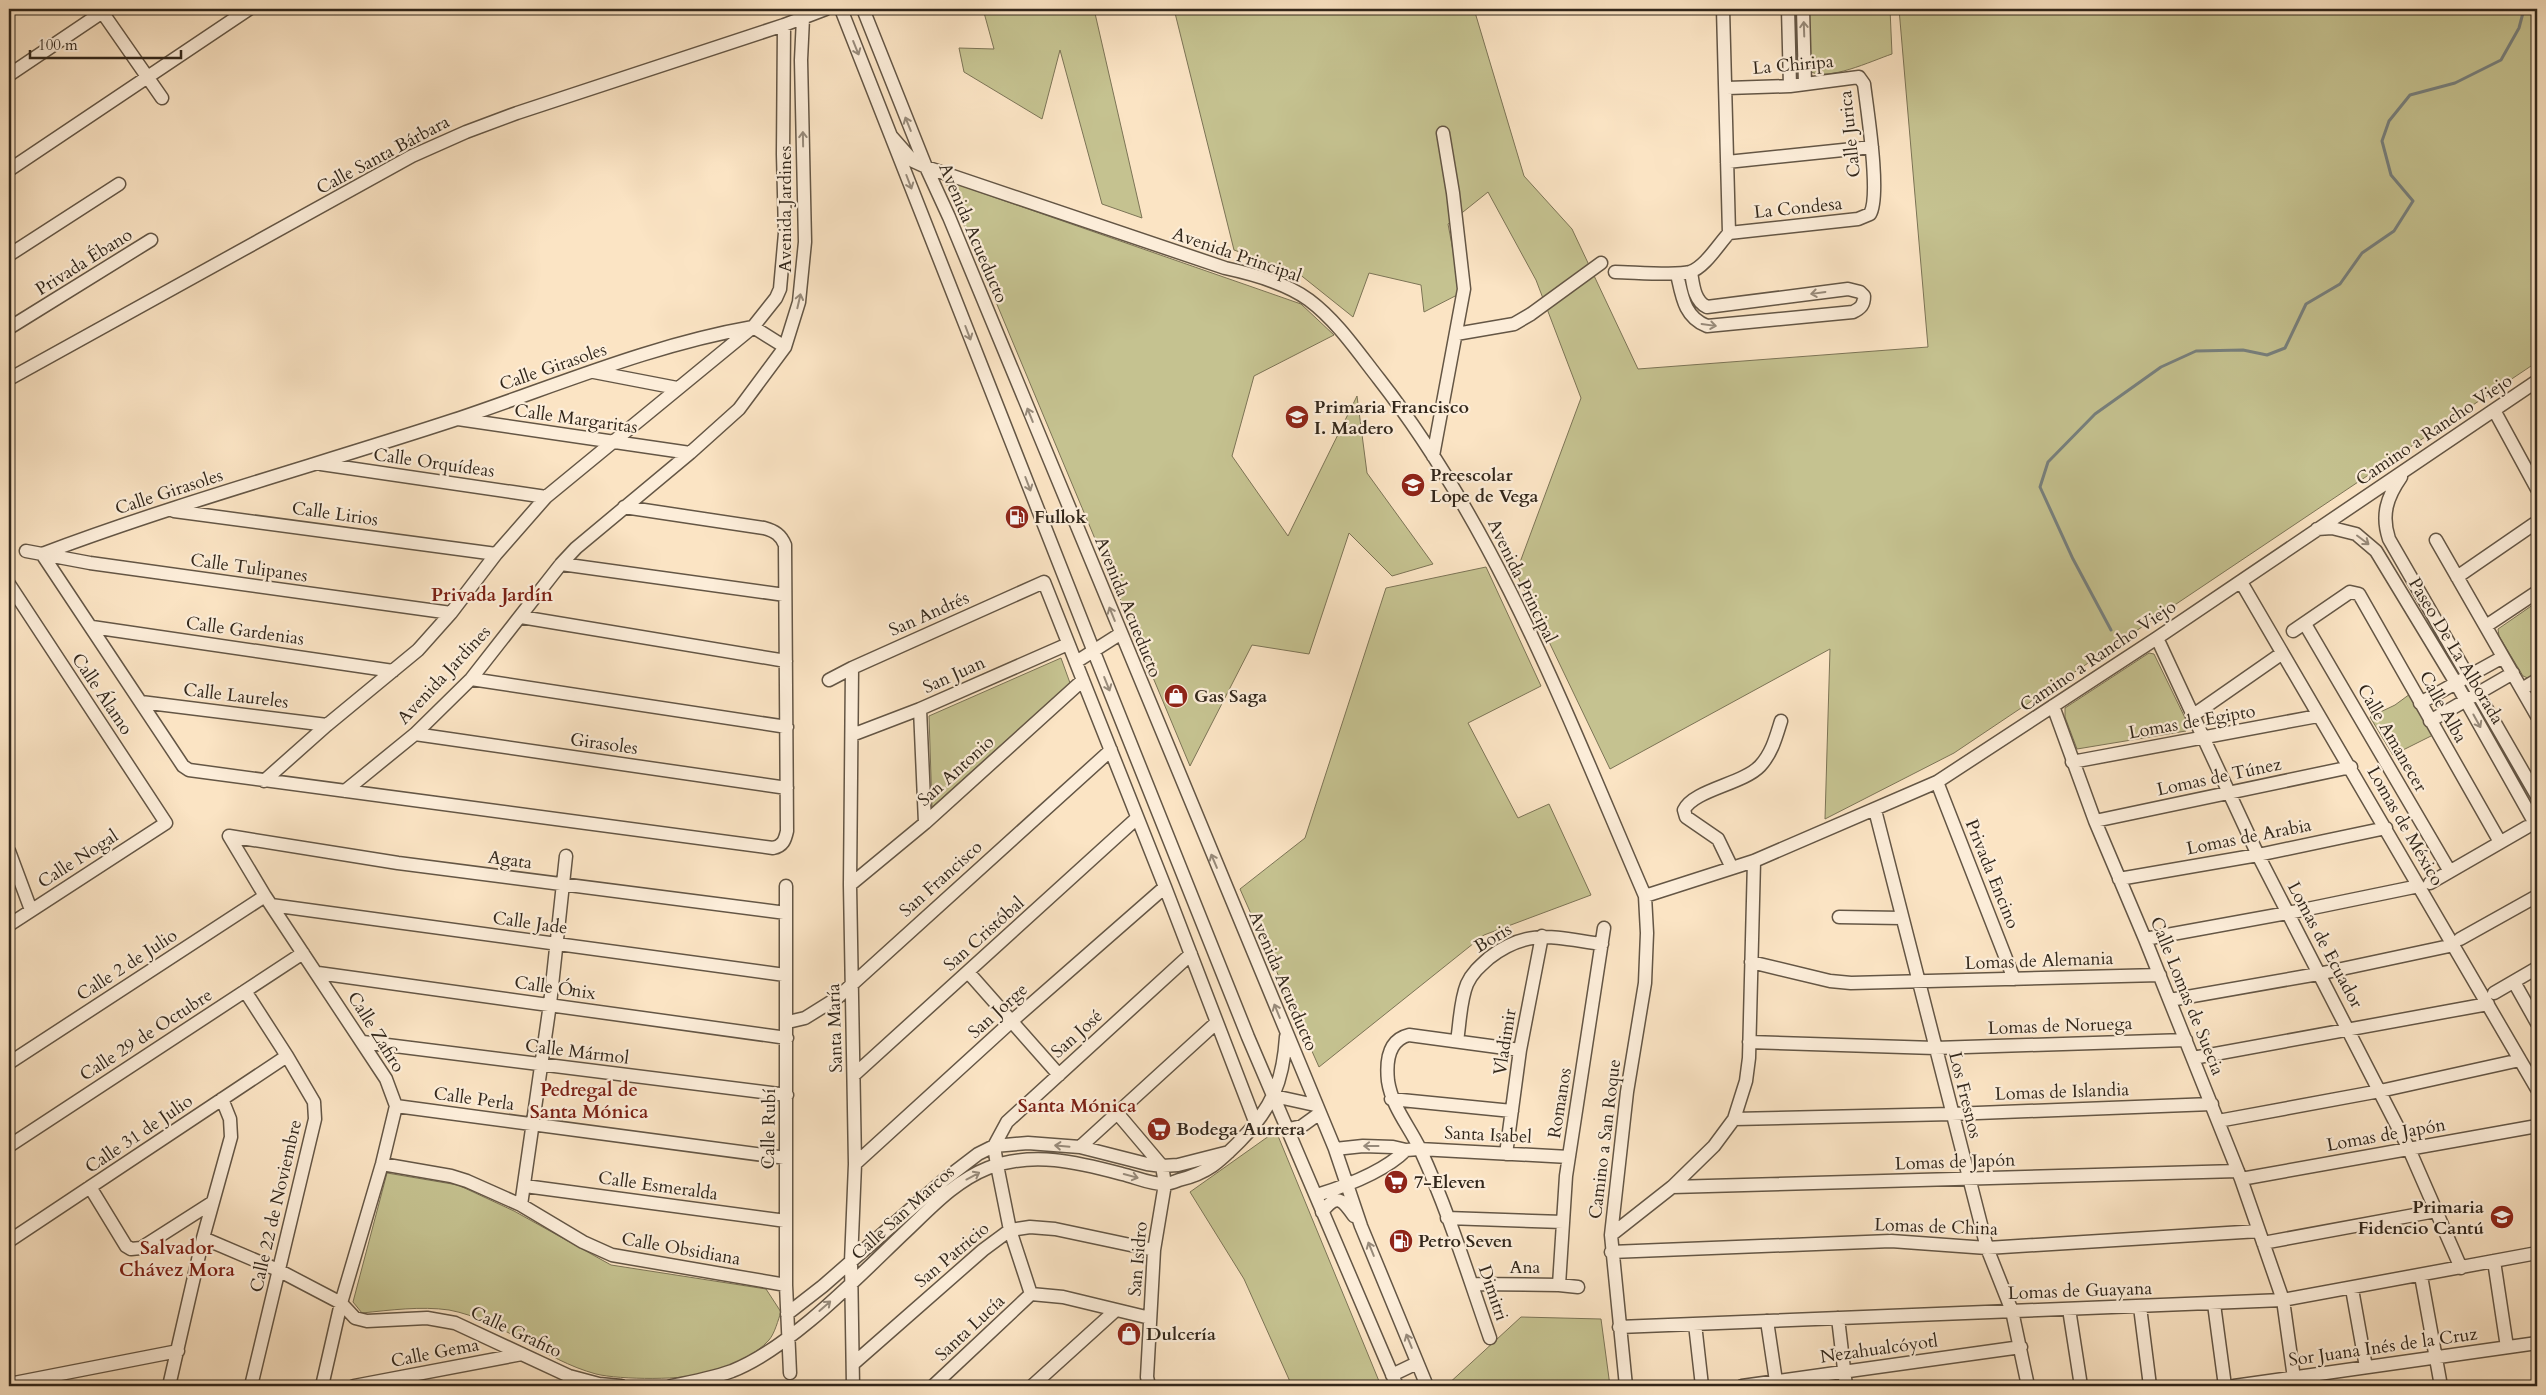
<svg xmlns="http://www.w3.org/2000/svg" width="2546" height="1395" viewBox="0 0 2546 1395" font-family="Cardo,serif">
  <rect width="100%" height="100%" fill="#fbe4c4"/>
  <filter id="stains"><feTurbulence type="fractalNoise" baseFrequency=".004" numOctaves="4"/><feColorMatrix values="0 0 0 0 .2 0 0 0 0 .09 0 0 0 0 .02 0 0 0 .5 -.17"/></filter>
  <radialGradient id="worn" r=".72"><stop offset=".6" stop-color="#630" stop-opacity="0"/><stop offset="1" stop-color="#630" stop-opacity=".3"/></radialGradient>
  <!-- green -->
  <path fill="#c5c290" stroke="#7c7456" d="M983,9H1094L1142,218L1102,204L1060,50L1042,119L964,72L959,48L994,49Z
    M1174,9H1474L1524,176L1572,229L1638,369L1928,347L1899,9H2537V362L1954,753L1825,819L1830,649L1610,769L1516,573L1581,398L1536,280L1488,192L1448,224L1461,293L1424,312L1421,285L1369,273L1353,317L1298,273L1234,250Z
    M1809,9H1890L1892,54C1871,61 1828,82 1809,71Z
    M945,180L1301,304L1334,335L1254,376L1232,456L1288,536L1357,396L1367,473L1433,564L1392,576L1349,533L1309,654L1252,645L1190,766Z
    M1486,567L1541,686L1468,723L1518,818L1549,804L1591,895L1484,935L1319,1067L1240,889L1305,838L1386,588Z
    M2537,602V674L2530,679L2523,676L2499,636L2498,629Z
    M2149,653L2154,654L2189,726L2186,731L2077,749L2065,717V708Z
    M1061,658L1070,683L932,807L929,716Z
    M2410,694L2433,735L2393,755L2370,717L2395,705Z
    M1276,1131L1381,1386H1292L1244,1279L1190,1192Z
    M387,1173L458,1185L514,1211L611,1265L766,1289L781,1312C778,1320 775,1333 769,1340C755,1356 729,1366 709,1373C686,1380 620,1380 596,1374C544,1360 502,1320 449,1310C421,1306 391,1310 362,1313L353,1302Z
    M1521,1317L1601,1319L1610,1386H1446Z"/>
  <g fill="none" stroke-linecap="round" stroke-linejoin="round">
    <!-- stream -->
    <path stroke="#77807e" stroke-width="3" d="M2111,630L2073,559L2040,487L2048,462L2095,414L2161,367L2196,351L2243,350L2267,355L2285,348L2306,304L2340,284L2362,253L2394,231L2413,201L2391,175L2382,141L2389,121L2410,95L2455,83L2501,60L2519,28L2524,9"/>
    <!-- minor casing -->
    <g stroke="#645645" stroke-width="15">
      <path id="minor" d="M100,9L162,98
        M841,9L1094,652L1248,1037L1397,1386
        M863,9L926,167L949,217L1335,1149L1361,1226L1427,1386
        M1723,9L1729,233
        M1788,9L1790,86
        M1803,9L1805,84
        M9,75L107,9
        M1727,88L1790,86L1859,77L1864,84C1867,109 1881,195 1870,214L1858,219L1729,233
        M891,136L913,161L926,167L1225,268C1253,274 1286,283 1309,300C1337,321 1357,351 1379,379C1499,533 1568,718 1645,896L1647,933L1645,983L1627,1092L1611,1235L1626,1386
        M1727,162L1872,147
        M9,170L249,9
        M9,255L119,184
        M1615,272C1631,272 1677,276 1690,272C1705,267 1718,245 1729,233
        M1677,274C1682,296 1684,317 1707,326L1853,312C1861,308 1864,305 1864,296L1860,292L1848,289L1707,307C1694,301 1693,284 1691,272
        M9,328L151,240
        M1456,334L1514,324L1531,314L1601,263
        M594,372L677,388
        M9,379L412,156L466,132L517,113L784,25L826,9
        M2494,410L2537,489
        M458,419L690,453
        M1433,456L1464,289L1453,193L1443,133
        M321,464L546,497
        M2401,477C2387,497 2381,515 2389,539L2537,796
        M174,511L496,554
        M2317,529L2332,528L2356,534L2376,551L2456,683L2537,827
        M2436,540L2537,716
        M26,551L90,563L451,613
        M42,554L183,766L189,770L773,848C783,846 785,840 787,831L785,545C781,535 775,531 764,528L624,507
        M42,554C177,503 317,465 454,420C553,387 650,345 753,327L785,347
        M561,564L785,595
        M2457,577L2534,524
        M2241,582L2537,1089
        M9,584L166,823L9,925
        M521,617L786,661
        M2305,624L2449,870
        M2486,626L2537,592
        M92,627L393,671
        M2293,631L2350,592L2359,594L2500,842
        M2157,638L2258,855L2409,1149L2461,1268
        M1076,662L1120,634
        M852,668L850,885L855,1164L851,1262L853,1386
        M471,679L787,727
        M829,680L852,668L1044,582L1165,887L1256,1124
        M2522,689L2537,680
        M141,702L327,725
        M2420,703L2503,657
        M2053,706L2095,821L2145,939L2241,1179L2283,1300L2294,1378
        M920,709L925,823
        M2192,716L2281,654
        M2430,721L2513,673
        M415,734L787,788
        M852,735L920,709L1068,644
        M2072,762L2318,716
        M264,781L327,725L418,650L451,613L496,554L546,497L753,327L776,298L780,289L785,233L783,154L784,25
        M1937,782L2014,979
        M345,791L415,734L471,679L561,564L576,548L690,453L739,409L785,347L799,302L805,242L801,60L803,18
        M1875,810L1987,1248L2012,1311L2028,1386
        M2095,821L2351,767
        M229,836L265,896L386,1079L396,1106L382,1164L341,1303L322,1386
        M229,836L398,863L786,913
        M9,851L31,910
        M1732,868L1718,839L1686,817L1684,810C1693,790 1743,784 1760,766C1772,753 1776,737 1781,721
        M2119,879L2258,855L2386,828
        M2430,883L2527,827
        M850,885L925,823L1083,680
        M786,886V1285L790,1373
        M1645,896L1754,861L1937,782L2157,638L2537,381
        M271,905L785,975
        M1839,917L1902,918
        M2145,939L2288,913L2419,886
        M2460,939L2537,896
        M1751,962L1830,981L1851,983L2160,975
        M968,972L1059,1075
        M318,973L787,1038
        M2514,982L2537,1023
        M245,991L287,1056L314,1102L315,1119L251,1386
        M2494,993L2537,968
        M2170,1000L2318,974L2454,945
        M788,1022L805,1018L837,998L1111,750
        M1457,1041C1460,1023 1460,1001 1467,984C1472,973 1480,966 1489,958C1529,927 1556,938 1602,944
        M363,1042L787,1095
        M1749,1042L1935,1048L2186,1040
        M2193,1058L2488,1004
        M9,1063L265,896
        M854,1075L1137,818
        M1274,1096L1315,1105
        M1391,1099L1512,1111
        M396,1106L786,1158
        M1118,1114L1162,1166L1165,1184L1154,1250L1147,1377L1149,1386
        M1734,1119L1952,1114L2212,1104
        M2218,1121L2380,1091L2520,1060
        M1289,1129L1302,1126L1320,1113
        M9,1146L303,953
        M1080,1147L1216,1023
        M1335,1149L1363,1146L1393,1147L1406,1150L1419,1149L1569,1157
        M1506,1154L1520,1050L1542,936
        M382,1164L451,1176L467,1181L521,1205L583,1242L612,1255L786,1285
        M855,1164L1013,1020L1165,887
        M2241,1179L2537,1126
        M525,1186L786,1221
        M90,1187L126,1246L131,1249L141,1248L213,1202
        M1672,1187L2238,1171
        M1317,1195C1346,1186 1384,1172 1406,1150
        M521,1205L550,1004L566,856
        M1322,1212C1337,1193 1342,1199 1354,1216
        M1447,1218L1563,1222
        M1611,1235L1672,1187L1714,1146L1734,1119L1746,1081L1749,1058L1754,861
        M203,1238L278,1270L341,1303L355,1318L367,1321L427,1318L455,1323L569,1376L599,1384L621,1386
        M9,1241L287,1056
        M2263,1243L2436,1211
        M1611,1252L1891,1241L1987,1248L2259,1231
        M2494,1261L2507,1347
        M2421,1276L2441,1386
        M1472,1284L1559,1285L1578,1287
        M1559,1285L1566,1176L1604,928
        M2352,1289L2366,1367
        M1031,1294L1010,1230L997,1165L994,1146L1007,1122L1191,954
        M1031,1294L1063,1297L1150,1318
        M2214,1304L2225,1386
        M2140,1307L2150,1386
        M2069,1309L2081,1386
        M787,1314L823,1286L944,1180L978,1154L994,1146L1028,1143L1080,1147L1147,1164L1162,1166L1178,1165L1229,1152
        M1838,1318L1846,1386
        M1767,1321L1776,1381
        M1695,1324L1702,1386
        M1619,1327L2283,1300L2537,1253
        M1490,1338C1468,1275 1448,1210 1420,1149C1409,1126 1392,1107 1388,1081C1386,1062 1388,1040 1409,1035L1520,1050
        M853,1364L983,1250L1010,1230L1030,1227L1055,1229L1154,1250
        M1392,1375L1417,1363
        M9,1384L178,1351
        M169,1386L203,1238L231,1137L230,1119L222,1099
        M354,1386L522,1354
        M671,1386C692,1382 712,1378 732,1371C790,1348 857,1278 902,1235C929,1210 953,1182 988,1168C1033,1151 1077,1162 1122,1174C1135,1177 1150,1184 1164,1184C1169,1184 1174,1182 1179,1180C1208,1173 1219,1162 1240,1141C1272,1108 1283,1082 1286,1037
        M933,1386L1031,1294
        M1032,1386L1116,1310
        M1742,1386L2021,1347
        M2234,1386L2537,1343"/>
    </g>
    <!-- minor -->
    <use href="#minor" stroke="#fcedd9" stroke-width="12"/>
  </g>
  <!-- one-way arrows -->
  <defs><path id="oneway-shaft" d="M-6 0H5M1.5-3L5.5 0L1.5 3" fill="none" stroke-width="1.6" stroke-linecap="round" stroke-linejoin="round" transform="scale(1.25)"/></defs>
  <g stroke="#978a7a">
    <use href="#oneway-shaft" transform="translate(1804 29) rotate(-92)"/>
    <use href="#oneway-shaft" transform="translate(856 48) rotate(68)"/>
    <use href="#oneway-shaft" transform="translate(908 124) rotate(-112)"/>
    <use href="#oneway-shaft" transform="translate(803 139) rotate(-91)"/>
    <use href="#oneway-shaft" transform="translate(909 182) rotate(69)"/>
    <use href="#oneway-shaft" transform="translate(1818 293) rotate(172)"/>
    <use href="#oneway-shaft" transform="translate(799 301) rotate(-77)"/>
    <use href="#oneway-shaft" transform="translate(1709 325) rotate(8)"/>
    <use href="#oneway-shaft" transform="translate(968 333) rotate(69)"/>
    <use href="#oneway-shaft" transform="translate(1030 415) rotate(-112)"/>
    <use href="#oneway-shaft" transform="translate(1028 484) rotate(69)"/>
    <use href="#oneway-shaft" transform="translate(2363 540) rotate(37)"/>
    <use href="#oneway-shaft" transform="translate(1112 614) rotate(-112)"/>
    <use href="#oneway-shaft" transform="translate(1107 684) rotate(68)"/>
    <use href="#oneway-shaft" transform="translate(2477 721) rotate(61)"/>
    <use href="#oneway-shaft" transform="translate(1214 861) rotate(-113)"/>
    <use href="#oneway-shaft" transform="translate(1277 1011) rotate(-112)"/>
    <use href="#oneway-shaft" transform="translate(1062 1146) rotate(-175)"/>
    <use href="#oneway-shaft" transform="translate(1371 1146) rotate(-180)"/>
    <use href="#oneway-shaft" transform="translate(973 1176) rotate(-28)"/>
    <use href="#oneway-shaft" transform="translate(1131 1176) rotate(15)"/>
    <use href="#oneway-shaft" transform="translate(1371 1249) rotate(-112)"/>
    <use href="#oneway-shaft" transform="translate(825 1306) rotate(-41)"/>
    <use href="#oneway-shaft" transform="translate(1409 1341) rotate(-112)"/>
  </g>
  <!-- icons -->
  <defs>
    <g id="school-disc" transform="scale(1.25)"><circle r="9.5" fill="#8f2418" stroke="#fcedd9"/><path d="M0-5L7-2L0 1L-7-2ZM-4 1L0 2.5L4 1V4Q0 6-4 4Z" fill="#fff"/></g>
    <g id="fuel-disc" transform="scale(1.25)"><circle r="9.5" fill="#8f2418" stroke="#fcedd9"/><path d="M-5.5-6h7V0h2V4h1.3V-2.5L3-4.5l.8-.8L6-3V5H2.5V1h-1V6h-7ZM-4.2-4.7v3.2H.2V-4.7Z" fill="#fff"/></g>
    <g id="shop-disc" transform="scale(1.25)"><circle r="9.5" fill="#8f2418" stroke="#fcedd9"/><path d="M-5-2.5h2.3a2.7 3.5 0 0 1 5.4 0H5L5.5 6h-11ZM-1.5-2.5h3a1.5 2.3 0 0 0-3 0Z" fill="#fff"/></g>
    <g id="supermarket-disc" transform="scale(1.25)"><circle r="9.5" fill="#8f2418" stroke="#fcedd9"/><path d="M-6-5.5h2.5l.6 2H6L4.5 2H-2.5L-4.4-4H-6ZM-1.5 3.2a1.3 1.3 0 1 0 .1 0ZM3 3.2a1.3 1.3 0 1 0 .1 0Z" fill="#fff"/></g>
  </defs>
  <g fill-rule="evenodd">
    <use href="#school-disc" x="1297" y="417"/>
    <use href="#school-disc" x="1413" y="485"/>
    <use href="#fuel-disc" x="1017" y="517"/>
    <use href="#shop-disc" x="1176" y="696"/>
    <use href="#supermarket-disc" x="1159" y="1129"/>
    <use href="#supermarket-disc" x="1396" y="1182"/>
    <use href="#school-disc" x="2502" y="1217"/>
    <use href="#fuel-disc" x="1401" y="1241"/>
    <use href="#shop-disc" x="1129" y="1334"/>
  </g>
  <g text-anchor="middle" dominant-baseline="central" stroke-width="4.5" stroke-linejoin="round" paint-order="stroke">
    <!-- street labels -->
    <g font-size="18" fill="#32271b" stroke="#fcedd9">
      <text transform="translate(1793 65) rotate(-5)">La Chiripa</text>
      <text transform="translate(1850 134) rotate(-96)">Calle Jurica</text>
      <text transform="translate(383 155) rotate(-28)">Calle Santa Bárbara</text>
      <text transform="translate(1798 208) rotate(-6)">La Condesa</text>
      <text transform="translate(785 209) rotate(-90)">Avenida Jardines</text>
      <text transform="translate(973 233) rotate(67)">Avenida Acueducto</text>
      <text transform="translate(1237 255) rotate(19)">Avenida Principal</text>
      <text transform="translate(84 262) rotate(-32)">Privada Ébano</text>
      <text transform="translate(553 367) rotate(-19)">Calle Girasoles</text>
      <text transform="translate(576 419) rotate(8)">Calle Margaritas</text>
      <text transform="translate(2434 430) rotate(-34)">Camino a Rancho Viejo</text>
      <text transform="translate(434 463) rotate(8)">Calle Orquídeas</text>
      <text transform="translate(169 492) rotate(-18)">Calle Girasoles</text>
      <text transform="translate(335 514) rotate(8)">Calle Lirios</text>
      <text transform="translate(249 568) rotate(8)">Calle Tulipanes</text>
      <text transform="translate(1522 581) rotate(64)">Avenida Principal</text>
      <text transform="translate(1128 607) rotate(68)">Avenida Acueducto</text>
      <text transform="translate(929 614) rotate(-24)">San Andrés</text>
      <text transform="translate(245 631) rotate(8)">Calle Gardenias</text>
      <text transform="translate(2456 651) rotate(59)">Paseo De La Alborada</text>
      <text transform="translate(2098 656) rotate(-34)">Camino a Rancho Viejo</text>
      <text transform="translate(444 675) rotate(-47)">Avenida Jardines</text>
      <text transform="translate(954 675) rotate(-24)">San Juan</text>
      <text transform="translate(102 694) rotate(56)">Calle Álamo</text>
      <text transform="translate(236 696) rotate(7)">Calle Laureles</text>
      <text transform="translate(2443 707) rotate(61)">Calle Alba</text>
      <text transform="translate(2192 722) rotate(-10)">Lomas de Egipto</text>
      <text transform="translate(2392 738) rotate(60)">Calle Amanecer</text>
      <text transform="translate(604 744) rotate(8)">Girasoles</text>
      <text transform="translate(956 771) rotate(-42)">San Antonio</text>
      <text transform="translate(2219 777) rotate(-12)">Lomas de Túnez</text>
      <text transform="translate(2405 826) rotate(60)">Lomas de México</text>
      <text transform="translate(2249 837) rotate(-11)">Lomas de Arabia</text>
      <text transform="translate(78 859) rotate(-33)">Calle Nogal</text>
      <text transform="translate(510 860) rotate(8)">Agata</text>
      <text transform="translate(1992 874) rotate(68)">Privada Encino</text>
      <text transform="translate(941 879) rotate(-42)">San Francisco</text>
      <text transform="translate(530 923) rotate(8)">Calle Jade</text>
      <text transform="translate(984 934) rotate(-42)">San Cristóbal</text>
      <text transform="translate(1493 938) rotate(-31)">Boris</text>
      <text transform="translate(2325 945) rotate(62)">Lomas de Ecuador</text>
      <text transform="translate(2039 961) rotate(-2)">Lomas de Alemania</text>
      <text transform="translate(127 965) rotate(-33)">Calle 2 de Julio</text>
      <text transform="translate(1283 981) rotate(67)">Avenida Acueducto</text>
      <text transform="translate(555 988) rotate(8)">Calle Ónix</text>
      <text transform="translate(2187 996) rotate(68)">Calle Lomas de Suecia</text>
      <text transform="translate(998 1011) rotate(-42)">San Jorge</text>
      <text transform="translate(2060 1026) rotate(-2)">Lomas de Noruega</text>
      <text transform="translate(835 1028) rotate(-92)">Santa María</text>
      <text transform="translate(376 1032) rotate(58)">Calle Zafiro</text>
      <text transform="translate(1077 1034) rotate(-42)">San José</text>
      <text transform="translate(146 1035) rotate(-33)">Calle 29 de Octubre</text>
      <text transform="translate(1505 1042) rotate(-81)">Vladimir</text>
      <text transform="translate(577 1052) rotate(7)">Calle Mármol</text>
      <text transform="translate(2062 1092) rotate(-2)">Lomas de Islandia</text>
      <text transform="translate(1965 1095) rotate(76)">Los Fresnos</text>
      <text transform="translate(474 1099) rotate(8)">Calle Perla</text>
      <text transform="translate(1560 1103) rotate(-81)">Romanos</text>
      <text transform="translate(769 1129) rotate(-89)">Calle Rubí</text>
      <text transform="translate(139 1134) rotate(-34)">Calle 31 de Julio</text>
      <text transform="translate(1488 1135) rotate(3)">Santa Isabel</text>
      <text transform="translate(2386 1135) rotate(-10)">Lomas de Japón</text>
      <text transform="translate(1605 1139) rotate(-83)">Camino a San Roque</text>
      <text transform="translate(1955 1162) rotate(-2)">Lomas de Japón</text>
      <text transform="translate(658 1186) rotate(8)">Calle Esmeralda</text>
      <text transform="translate(276 1206) rotate(-77)">Calle 22 de Noviembre</text>
      <text transform="translate(903 1213) rotate(-42)">Calle San Marcos</text>
      <text transform="translate(1936 1227) rotate(2)">Lomas de China</text>
      <text transform="translate(681 1249) rotate(10)">Calle Obsidiana</text>
      <text transform="translate(952 1255) rotate(-40)">San Patricio</text>
      <text transform="translate(1138 1259) rotate(-85)">San Isidro</text>
      <text x="1525" y="1267">Ana</text>
      <text transform="translate(2080 1291) rotate(-2)">Lomas de Guayana</text>
      <text transform="translate(1493 1293) rotate(71)">Dimitri</text>
      <text transform="translate(970 1328) rotate(-43)">Santa Lucía</text>
      <text transform="translate(516 1332) rotate(25)">Calle Grafito</text>
      <text transform="translate(2383 1347) rotate(-8)">Sor Juana Inés de la Cruz</text>
      <text transform="translate(1879 1349) rotate(-8)">Nezahualcóyotl</text>
      <text transform="translate(435 1353) rotate(-11)">Calle Gema</text>
    </g>
    <!-- poi labels -->
    <g font-size="18" font-weight="bold" fill="#32271b" stroke="#fcedd9" text-anchor="start">
      <text x="1314" y="407">Primaria Francisco<tspan x="1314" dy="21">I. Madero</tspan></text>
      <text x="1430" y="475">Preescolar<tspan x="1430" dy="21">Lope de Vega</tspan></text>
      <text x="1034" y="517">Fullok</text>
      <text x="1194" y="696">Gas Saga</text>
      <text x="1176" y="1129">Bodega Aurrera</text>
      <text x="1414" y="1182">7-Eleven</text>
      <text x="2484" y="1207" text-anchor="end">Primaria<tspan x="2484" dy="21">Fidencio Cantú</tspan></text>
      <text x="1418" y="1241">Petro Seven</text>
      <text x="1146" y="1334">Dulcería</text>
    </g>
    <!-- neighbourhood labels -->
    <g font-size="19" font-weight="bold" fill="#7a1f14" stroke="#fcedd9">
      <text x="492" y="595">Privada Jardín</text>
      <text x="589" y="1090">Pedregal de<tspan x="589" dy="22">Santa Mónica</tspan></text>
      <text x="1077" y="1106">Santa Mónica</text>
      <text x="177" y="1248">Salvador<tspan x="177" dy="22">Chávez Mora</tspan></text>
    </g>
  </g>
  <!-- margin -->
  <rect width="2546" height="1395" fill="none" stroke="#fbe4c4" stroke-width="30"/>
  <rect x="10" y="10" width="2526" height="1375" fill="none" stroke="#32271b" stroke-width="2.5"/>
  <rect x="15" y="15" width="2516" height="1365" fill="none" stroke="#32271b"/>
  <!-- scale -->
  <path d="M30 50v8h151v-8" fill="none" stroke="#32271b" stroke-width="2.5"/>
  <text x="38" y="50" font-size="15" fill="#32271b" stroke="#fcedd9" stroke-width="4" paint-order="stroke">100 m</text>
  <rect width="100%" height="100%" filter="url(#stains)"/>
  <rect width="100%" height="100%" fill="url(#worn)"/>
</svg>
